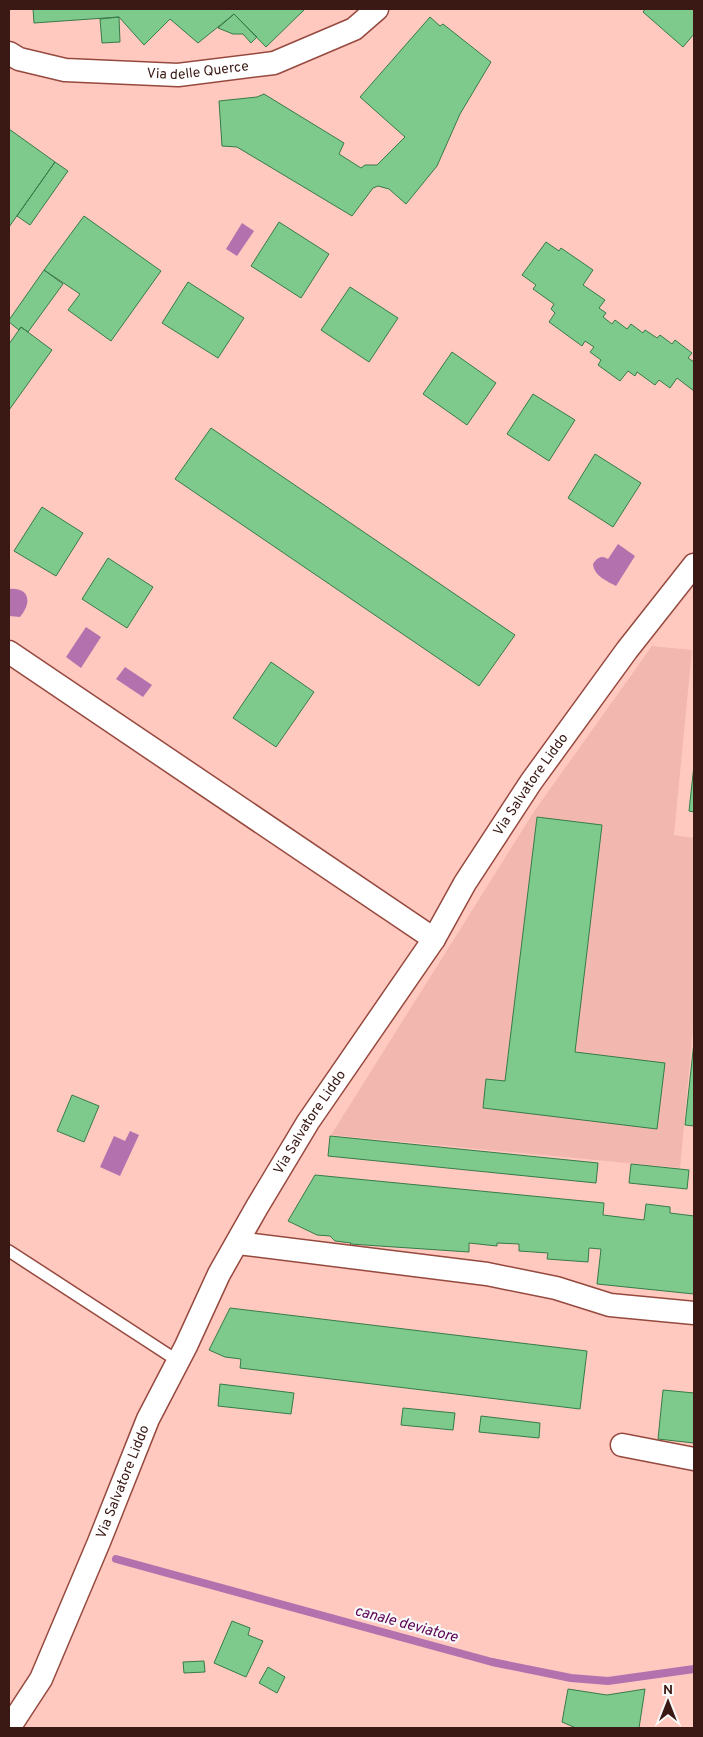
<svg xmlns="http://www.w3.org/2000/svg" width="703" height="1737" viewBox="0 0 703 1737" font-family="Overpass,sans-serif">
  <rect width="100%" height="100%" fill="#ffc9bf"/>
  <!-- built -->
  <path fill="#f2b8af" d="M652,646L692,650L674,835L694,838V1018L680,1168L331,1135L535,810Z"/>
  <!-- water -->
  <path fill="#b372ae" d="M242,223L254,231L237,256L226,249Z
    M618,544L635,556L616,586C607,581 594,576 593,564C597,557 602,555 608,559Z
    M9,589C30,587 32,603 20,617L9,616Z
    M86,627L101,637L81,668L66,657Z
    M125,667L152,685L143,697L116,679Z
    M130,1131L139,1135L120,1176L100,1167L114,1136L125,1141Z"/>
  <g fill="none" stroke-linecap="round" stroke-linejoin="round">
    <!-- stream -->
    <path stroke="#b372ae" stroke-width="8" d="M116,1559L492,1662L571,1678L608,1681L694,1669"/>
  </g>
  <!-- building -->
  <path fill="#7eca8d" stroke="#367b48" d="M33,9H305L266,47L234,14L198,43L170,19L144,45L119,17L34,23Z
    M645,9H694V34L683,47L643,12Z
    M234,14L257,37L251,43L243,34H233L218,28Z
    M119,17L120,42L102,43L100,19Z
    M430,17L440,26L443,24L491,62L460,114L437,166L406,204L389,189L378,186L373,188L352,216L237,147L222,146L219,101L257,97L264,94L344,143L339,154L361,168L365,165H377L405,137L360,97Z
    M9,129L55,162L9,227Z
    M55,162L68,171L30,225L17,216Z
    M84,216L161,271L111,341L68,310L80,294L44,270Z
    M279,222L329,254L301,298L251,266Z
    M546,242L559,251L561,248L593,270L583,285L605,300L599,308L606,313L603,317L612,324L615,320L627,329L631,324L643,333L645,330L657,338L660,335L672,344L675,340L692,353L688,358L694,362V391L677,378L670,388L659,380L655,385L637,372L635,376L628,371L620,381L598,365L601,360L590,352L594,347L585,341L582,346L549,322L555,313L551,309L554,304L533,289L536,285L522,275Z
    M44,270L63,284L28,332L21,327L19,330L9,322V320Z
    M188,282L244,318L218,358L162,323Z
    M350,287L398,318L369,362L321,330Z
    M21,327L52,350L9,410V344Z
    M452,352L496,383L467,425L423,394Z
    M533,394L575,420L549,461L507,434Z
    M211,428L515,635L479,686L175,479Z
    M595,454L641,483L613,527L568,498Z
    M42,507L83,533L56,576L14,551Z
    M108,558L153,587L127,628L82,599Z
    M271,662L314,692L276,747L233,718Z
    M694,765V812L689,811Z
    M537,817L602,825L575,1052L665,1063L657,1129L483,1108L486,1079L505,1081Z
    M694,1042V1126L685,1125Z
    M72,1095L99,1106L84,1142L57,1131Z
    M330,1136L598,1163L596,1183L328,1156Z
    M631,1164L689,1170L687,1189L629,1183Z
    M315,1175L604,1203L603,1215L644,1220L646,1204L670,1207V1213L694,1216V1294L597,1284L601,1249L589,1248L588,1262L547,1259L548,1253L519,1251V1244L497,1243V1246L469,1243V1252L350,1244L351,1243L335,1241L330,1236L317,1235L288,1221Z
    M230,1308L587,1351L580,1409L240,1368L241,1359L225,1357L209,1350Z
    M220,1384L294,1393L291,1414L218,1406Z
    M663,1390L694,1393V1443L658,1439Z
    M403,1408L455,1413L453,1430L401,1425Z
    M481,1416L540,1423L539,1438L479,1432Z
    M232,1621L250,1628L248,1635L263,1641L246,1677L214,1663Z
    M204,1661L205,1672L184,1673L183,1662Z
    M268,1667L285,1677L277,1693L259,1683Z
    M568,1689L607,1695L645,1689L639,1728H576L562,1722Z"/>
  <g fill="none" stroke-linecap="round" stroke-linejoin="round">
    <!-- lane casing -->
    <g stroke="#96493e" stroke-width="14">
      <path id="lane" d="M9,1251L178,1361"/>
    </g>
    <!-- street casing -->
    <g stroke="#96493e" stroke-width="25">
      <g id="street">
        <path id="s1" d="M9,53L19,59L65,70L178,75L274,63L354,29L377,9"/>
        <path d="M9,652L434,939"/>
        <path d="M238,1243L487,1274L556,1288L610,1305L694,1313"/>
        <path d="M622,1445L694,1459"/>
        <path id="s2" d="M9,1728L41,1679L99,1542L148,1419L186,1346L219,1274L257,1207L308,1122L434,939L465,883L531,782L627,650L694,565"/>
      </g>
    </g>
    <!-- lane -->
    <use href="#lane" stroke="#fff" stroke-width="11"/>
    <!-- street -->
    <use href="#street" stroke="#fff" stroke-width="22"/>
  </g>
  <g text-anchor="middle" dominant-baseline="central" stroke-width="4.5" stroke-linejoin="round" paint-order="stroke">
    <!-- street labels -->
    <g font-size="14" fill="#3a1914" stroke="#f8f8f8">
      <text stroke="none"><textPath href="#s1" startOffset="192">Via delle Querce</textPath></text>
      <text stroke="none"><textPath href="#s2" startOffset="1082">Via Salvatore Liddo</textPath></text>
      <text stroke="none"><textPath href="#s2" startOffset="678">Via Salvatore Liddo</textPath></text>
      <text stroke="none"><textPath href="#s2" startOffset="272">Via Salvatore Liddo</textPath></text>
    </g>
    <!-- water labels -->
    <g font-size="15" font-style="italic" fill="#590356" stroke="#f8f8f8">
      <text transform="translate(406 1625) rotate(15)">canale deviatore</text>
    </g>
  </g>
  <!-- border -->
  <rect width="703" height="1737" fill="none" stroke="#3a1914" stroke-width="20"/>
  <!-- north arrow -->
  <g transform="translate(668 1702)" stroke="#f8f8f8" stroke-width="4" paint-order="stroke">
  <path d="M0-4L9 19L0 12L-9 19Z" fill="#3a1914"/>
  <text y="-8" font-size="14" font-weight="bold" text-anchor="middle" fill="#3a1914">N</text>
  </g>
</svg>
